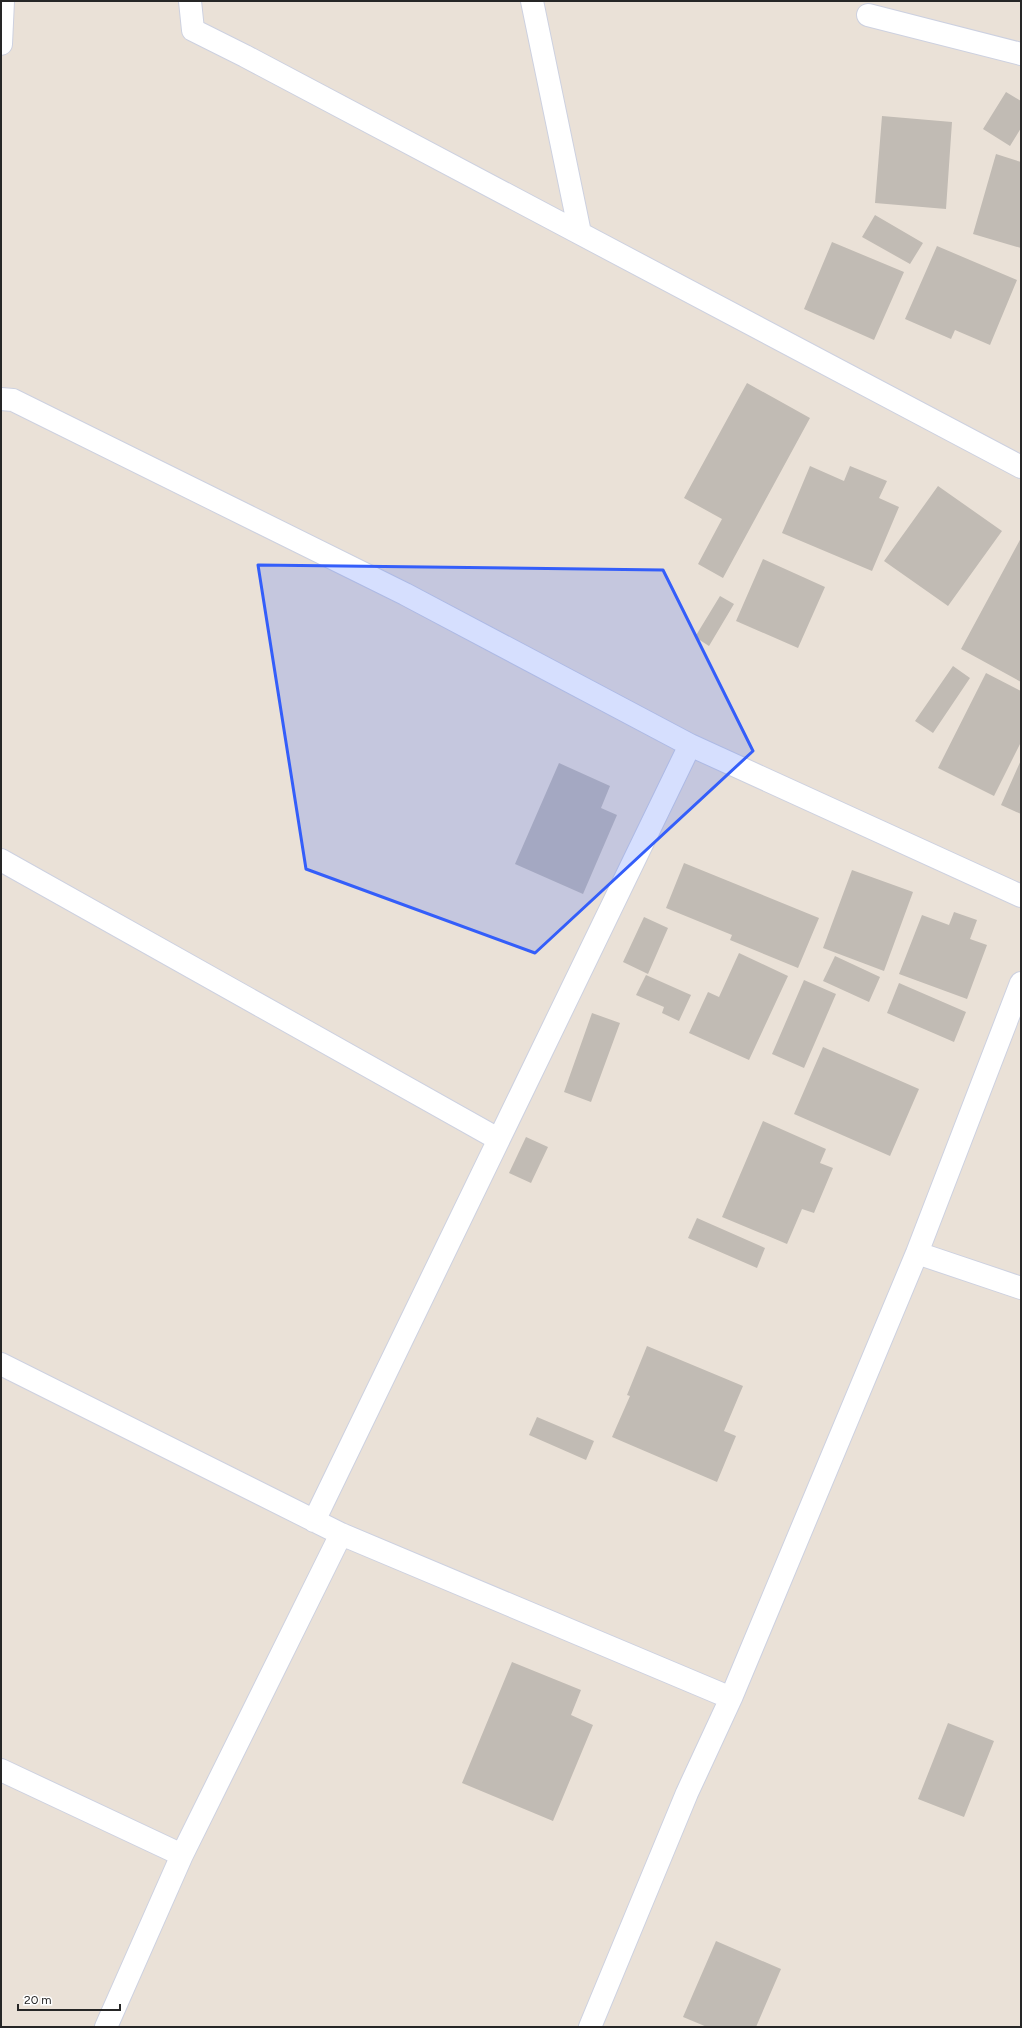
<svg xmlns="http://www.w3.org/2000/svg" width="1022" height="2028" viewBox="0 0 1022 2028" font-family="Figtree,sans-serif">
  <rect width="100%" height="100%" fill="#eae1d7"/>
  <!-- building -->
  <path fill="#c1bbb4" d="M1006,92L1021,101V128L1010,146L983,129Z
    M882,116L952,122L946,209L875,203Z
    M996,154L1021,162V248L973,234Z
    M875,215L923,243L910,264L862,237Z
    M832,242L904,272L874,340L804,309Z
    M937,246L1017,280L990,345L955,330L951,339L905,319Z
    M747,383L810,418L723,578L698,564L722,519L684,498Z
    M810,466L844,481L850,466L887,481L879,498L899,507L872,571L782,533Z
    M938,486L1002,531L948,606L884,561Z
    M1021,538V682L961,649Z
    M763,559L825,587L798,648L736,621Z
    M720,596L734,604L709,646L695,637Z
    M953,666L970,678L933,733L915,721Z
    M986,673L1021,691V742L994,796L938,768Z
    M1021,760V814L1001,805Z
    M559,763L610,786L601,808L617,815L583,894L515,864Z
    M684,863L819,918L798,968L730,940L732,935L666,908Z
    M852,870L913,892L884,971L823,948Z
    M954,912L977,920L970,939L987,945L967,999L899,974L922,915L949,925Z
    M644,917L668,928L648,974L623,962Z
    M739,953L788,976L749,1060L689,1033L708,992L719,997Z
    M835,956L880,977L869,1002L823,981Z
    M646,975L691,995L679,1021L662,1013L664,1007L636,995Z
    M804,980L836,994L804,1068L772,1054Z
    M899,983L966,1012L954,1042L887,1013Z
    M592,1013L620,1023L591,1102L564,1092Z
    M823,1047L919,1089L890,1156L794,1114Z
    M763,1121L826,1149L820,1163L833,1168L814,1213L802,1209L787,1244L722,1217Z
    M526,1137L548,1147L531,1183L509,1173Z
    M697,1218L765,1248L757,1268L688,1238Z
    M647,1346L743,1386L724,1431L736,1436L717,1482L612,1437L630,1396L627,1395Z
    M537,1417L594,1441L586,1460L529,1435Z
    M512,1662L581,1690L571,1715L593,1725L553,1821L462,1783Z
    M948,1723L994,1741L964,1817L918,1799Z
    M716,1941L781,1969L756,2027H707L683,2017Z"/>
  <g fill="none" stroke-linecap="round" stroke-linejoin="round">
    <!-- street casing -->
    <g stroke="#cdd1e0" stroke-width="24">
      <path id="street" d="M190,1L193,30L245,56L1021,467
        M532,1L580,233
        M868,15L1021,54
        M1,44L3,1
        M1,399L13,400L405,594L690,745L1021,896
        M1,860L498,1139
        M917,1253L1021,1288
        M1,1364L341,1534L731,1698
        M314,1521L690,745
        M1,1770L182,1855
        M106,2027L182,1855L341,1534
        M590,2027L687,1793L731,1698L917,1253L1021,983"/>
    </g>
    <!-- street -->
    <use href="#street" stroke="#fff" stroke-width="22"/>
  </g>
  <!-- marked area -->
  <path fill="#345efa" fill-opacity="0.2" stroke="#345efa" stroke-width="3" stroke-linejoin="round" d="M258,565L663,570L753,751L535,953L306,869Z"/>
  <!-- border -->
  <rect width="1022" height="2028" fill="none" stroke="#262626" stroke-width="4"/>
  <!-- scale -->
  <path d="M18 2004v6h102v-6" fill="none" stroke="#262626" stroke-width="2"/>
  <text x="24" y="2004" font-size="12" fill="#262626" stroke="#ffffff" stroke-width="3" paint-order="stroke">20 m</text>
</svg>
